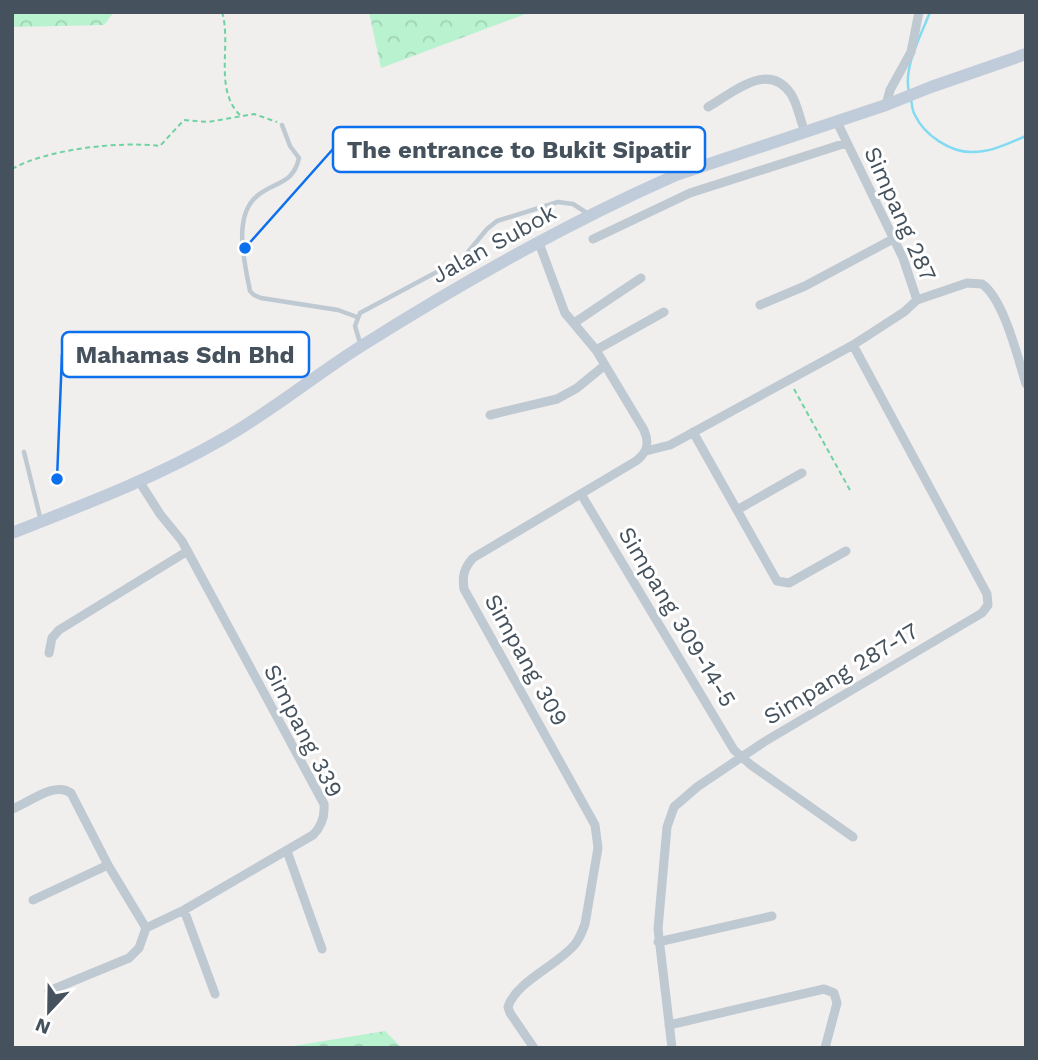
<svg xmlns="http://www.w3.org/2000/svg" width="1038" height="1060" viewBox="0 0 1038 1060" font-family="'Work Sans',sans-serif">
  <defs>
    <pattern id="forest-crowns" width="20" height="18" patternUnits="userSpaceOnUse" patternTransform="scale(1.75)"><rect width="20" height="18" fill="#b9f2cf"/><path d="M2 6a3 3 0 1 1 6 0M12 15a3 3 0 1 1 6 0" fill="none" stroke="#a0d1b4"/></pattern>
  </defs>
  <rect width="100%" height="100%" fill="#f1eeee"/>
  <!-- forest -->
  <path fill="url(#forest-crowns)" d="M12,12H114L104,25L12,27Z
    M369,12H531L381,68Z
    M385,1031L402,1048H281Z"/>
  <g fill="none" stroke-linecap="round" stroke-linejoin="round">
    <!-- stream -->
    <path stroke="#83dbf2" stroke-width="2.5" d="M909,92C903,67 921,36 930,12
      M911,99C912,104 912,111 915,115C924,135 951,153 973,152C992,152 1009,143 1026,136"/>
    <!-- path -->
    <path stroke="#6fd2a1" stroke-width="2" stroke-dasharray="5 3.5" stroke-linecap="butt" d="M222,12C232,45 213,90 241,116
      M12,169C47,149 120,141 160,146L184,120L208,122L254,114L277,122
      M794,389L851,492"/>
    <!-- service -->
    <path stroke="#bec9d2" stroke-width="4.5" d="M282,125L290,146L299,158C293,185 275,181 257,196C232,217 245,264 250,291L254,295L261,298L338,310L357,317
      M360,343L355,326L360,313L463,258L487,229L497,221L558,202L573,204L590,215
      M24,452L41,521"/>
    <!-- minor -->
    <path stroke="#bec9d2" stroke-width="9" d="M886,105L890,90L911,52L919,12
      M708,107C733,93 768,60 791,94C798,105 800,120 805,132
      M837,122L903,258L917,300
      M593,239L690,193L846,143
      M760,305L805,286L893,239
      M574,323L641,278
      M596,350L664,312
      M490,415L557,399L577,388L605,365
      M693,432L777,581L789,583L846,551
      M646,451L670,445L853,345L904,312L917,300L967,283L982,284C1004,299 1018,359 1026,384
      M139,481L160,514L182,541L324,804C325,816 322,826 313,835L184,910L146,928
      M581,494L734,750L751,765L853,837
      M737,510L802,473
      M49,653L52,638L59,630L186,552
      M12,809C29,803 54,781 71,793L108,865L146,928
      M287,851L322,949
      M33,900L108,865
      M184,910L215,994
      M658,942L772,916
      M49,991L129,958L139,948L146,928
      M669,1025L824,989L834,993L837,1003L825,1048
      M534,1048L510,1013L508,1007C516,981 559,965 576,943C580,937 583,930 585,924L598,848L595,825L464,589C462,576 464,568 473,558L636,461C647,453 650,444 644,430L596,350L565,313L539,243
      M672,1048L658,929L667,827L674,807L697,787L764,742L982,613L988,605L987,594L853,345"/>
    <!-- secondary -->
    <path stroke="#c0ccd9" stroke-width="12" d="M12,533C83,505 155,478 221,440C271,412 315,375 363,345C463,282 567,223 676,175L886,105L931,87L1026,54"/>
  </g>
  <g text-anchor="middle" dominant-baseline="central" stroke-width="6" stroke-linejoin="round" paint-order="stroke">
    <!-- street labels -->
    <g font-size="23" fill="#45525d" stroke="#fff">
      <text transform="translate(900 214) rotate(66)">Simpang 287</text>
      <text transform="translate(494 244) rotate(-29)">Jalan Subok</text>
      <text transform="translate(677 617) rotate(59)">Simpang 309-14-5</text>
      <text transform="translate(526 660) rotate(61)">Simpang 309</text>
      <text transform="translate(841 674) rotate(-31)">Simpang 287-17</text>
      <text transform="translate(303 731) rotate(63)">Simpang 339</text>
    </g>
  </g>
  <!-- callouts -->
  <path fill="none" stroke="#0c6fed" stroke-width="2.5" d="M245 248L333 149M57 479L62 354"/>
  <g fill="#0c6fed" stroke="#fff" stroke-width="2.5">
    <circle cx="245" cy="248" r="7"/>
    <circle cx="57" cy="479" r="7"/>
  </g>
  <g fill="#fff" stroke="#0c6fed" stroke-width="2.5">
    <rect x="333" y="127" width="372" height="45" rx="7"/>
    <rect x="62" y="332" width="247" height="45" rx="7"/>
  </g>
  <g font-size="24" text-anchor="middle" font-weight="bold" fill="#45525d">
    <text x="519" y="158">The entrance to Bukit Sipatir</text>
    <text x="185" y="363">Mahamas Sdn Bhd</text>
  </g>
  <!-- border -->
  <rect width="1038" height="1060" fill="none" stroke="#45525d" stroke-width="28"/>
  <!-- north arrow -->
  <g transform="translate(49 1011) rotate(202)" stroke="#ffffff" stroke-width="5" paint-order="stroke">
  <path d="M0-5L12 26L0 18L-12 26Z" fill="#45525d"/>
  <text y="-10" font-size="19" font-weight="bold" text-anchor="middle" fill="#45525d">N</text>
  </g>
</svg>
